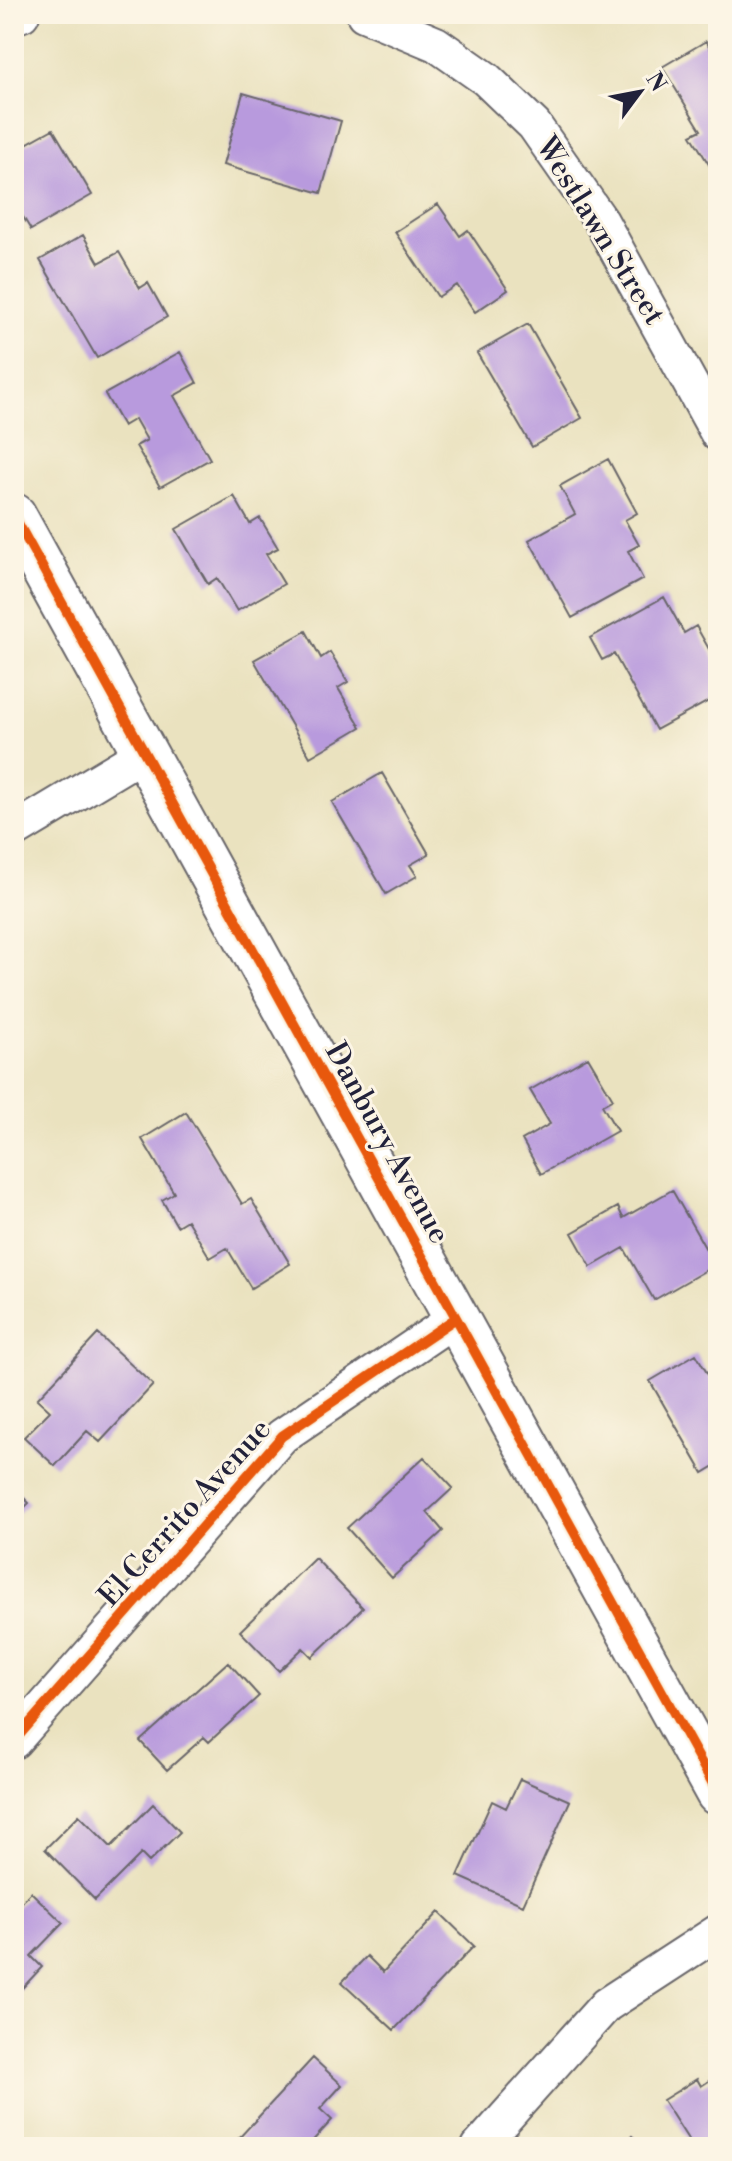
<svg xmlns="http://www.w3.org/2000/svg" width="732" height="2161" viewBox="0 0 732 2161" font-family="'Libre Bodoni',serif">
  <rect width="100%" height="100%" fill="#fcf5e5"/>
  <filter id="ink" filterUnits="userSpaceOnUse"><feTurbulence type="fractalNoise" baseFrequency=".0125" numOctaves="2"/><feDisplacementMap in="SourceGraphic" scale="16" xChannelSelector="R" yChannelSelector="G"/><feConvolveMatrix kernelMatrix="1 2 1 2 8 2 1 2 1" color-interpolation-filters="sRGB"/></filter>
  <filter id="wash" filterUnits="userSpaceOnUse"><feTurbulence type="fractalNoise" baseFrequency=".006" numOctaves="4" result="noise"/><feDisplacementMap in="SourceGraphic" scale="32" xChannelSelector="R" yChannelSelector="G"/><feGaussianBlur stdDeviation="1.8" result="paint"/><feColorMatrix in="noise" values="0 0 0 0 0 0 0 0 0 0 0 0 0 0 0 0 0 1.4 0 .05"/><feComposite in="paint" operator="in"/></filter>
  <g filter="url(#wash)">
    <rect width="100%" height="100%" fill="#eae2bf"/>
    <g id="blocks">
      <!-- building -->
      <path fill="#b89add" d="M706,41L718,61V164L711,168L691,135L701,130L662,67Z
        M243,93L341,121L321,193L223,165Z
        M53,129L92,195L31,230L14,202V143L17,149Z
        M438,204L460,236L468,230L508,290L475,312L457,285L438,297L395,232Z
        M83,235L99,263L119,252L140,288L148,283L167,317L97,358L40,260Z
        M528,324L582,418L532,447L477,353Z
        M180,352L197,383L174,396L210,459L160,487L136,446L147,440L135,419L123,426L105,394Z
        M608,459L637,513L625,520L639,545L628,551L643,579L572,618L529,540L575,514L560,486Z
        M234,496L250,524L260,518L278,548L266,554L284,584L237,611L217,578L208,584L176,529Z
        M664,597L684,633L696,626L718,665V696L656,730L614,654L602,660L590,638Z
        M306,631L321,658L330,652L348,682L338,688L361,727L310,757L254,660Z
        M382,773L429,854L410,865L417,876L386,894L332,802Z
        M588,1057L613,1099L602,1105L617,1131L541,1174L522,1140L550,1124L530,1090Z
        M186,1112L242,1204L251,1199L290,1264L251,1288L227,1248L210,1258L187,1220L177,1226L162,1200L174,1193L142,1139Z
        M672,1190L715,1265L654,1300L624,1248L591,1267L572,1233L618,1207L623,1218Z
        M98,1334L153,1385L100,1442L87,1431L55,1466L24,1437L50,1411L37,1399Z
        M696,1354L718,1392V1464L703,1473L650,1381Z
        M424,1457L453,1488L427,1512L443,1531L392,1578L347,1528Z
        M14,1488L29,1503L14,1518Z
        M315,1558L363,1608L312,1657L303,1648L279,1671L240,1631Z
        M228,1662L259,1696L209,1742L204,1737L167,1770L140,1741Z
        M520,1779L570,1801L523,1905L458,1876L492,1801L506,1808Z
        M153,1804L180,1832L149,1862L141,1854L95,1900L45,1849L79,1815L111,1847Z
        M31,1892L63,1923L31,1956L42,1967L14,1997V1911Z
        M439,1912L474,1946L394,2030L342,1982L367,1956L383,1972Z
        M313,2058L342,2085L320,2109L332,2120L307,2147H249L239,2138Z
        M718,2075V2147H693L663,2100L697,2079L701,2086Z
        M632,2136L644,2147H622Z"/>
    </g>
  </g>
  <g filter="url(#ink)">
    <use href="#blocks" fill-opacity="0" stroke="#686569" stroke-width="2"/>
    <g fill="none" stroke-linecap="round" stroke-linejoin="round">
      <!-- street casing -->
      <g stroke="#686569" stroke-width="38">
        <path id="street" d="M364,14L436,44L486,79L534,125L601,221L718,434
          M14,17L22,14
          M14,831L144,753
          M14,1741L282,1436L456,1318
          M479,2147L606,2005L718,1932"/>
      </g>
      <!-- secondary casing -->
      <g stroke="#686569" stroke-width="48">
        <path id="secondary" d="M14,516L718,1793"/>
      </g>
      <!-- street -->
      <use href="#street" stroke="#fff" stroke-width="34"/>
      <!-- secondary -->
      <use href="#secondary" stroke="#fff" stroke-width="44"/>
      <!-- cycleway casing -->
      <g stroke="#fcf5e5" stroke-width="15">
        <path id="cycleway" d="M14,516L718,1793
          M14,1741L282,1436L456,1318"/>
      </g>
      <!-- cycleway -->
      <use href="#cycleway" stroke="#e8590c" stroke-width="10"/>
    </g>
  </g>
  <g text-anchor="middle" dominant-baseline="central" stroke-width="6" stroke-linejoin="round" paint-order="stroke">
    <!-- street labels -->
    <g font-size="30" fill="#22223b" stroke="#fcf5e5">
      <text transform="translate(600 231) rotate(58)">Westlawn Street</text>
      <text transform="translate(387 1143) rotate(61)">Danbury Avenue</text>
      <text transform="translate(185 1513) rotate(-48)">El Cerrito Avenue</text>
    </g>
  </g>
  <!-- margin -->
  <rect width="732" height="2161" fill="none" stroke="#fcf5e5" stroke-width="48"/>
  <!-- north arrow -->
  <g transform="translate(640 92) rotate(58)" stroke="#fcf5e5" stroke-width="6" paint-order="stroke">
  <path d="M0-6L14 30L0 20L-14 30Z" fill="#22223b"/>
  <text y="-12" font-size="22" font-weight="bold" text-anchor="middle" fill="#22223b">N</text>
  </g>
</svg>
